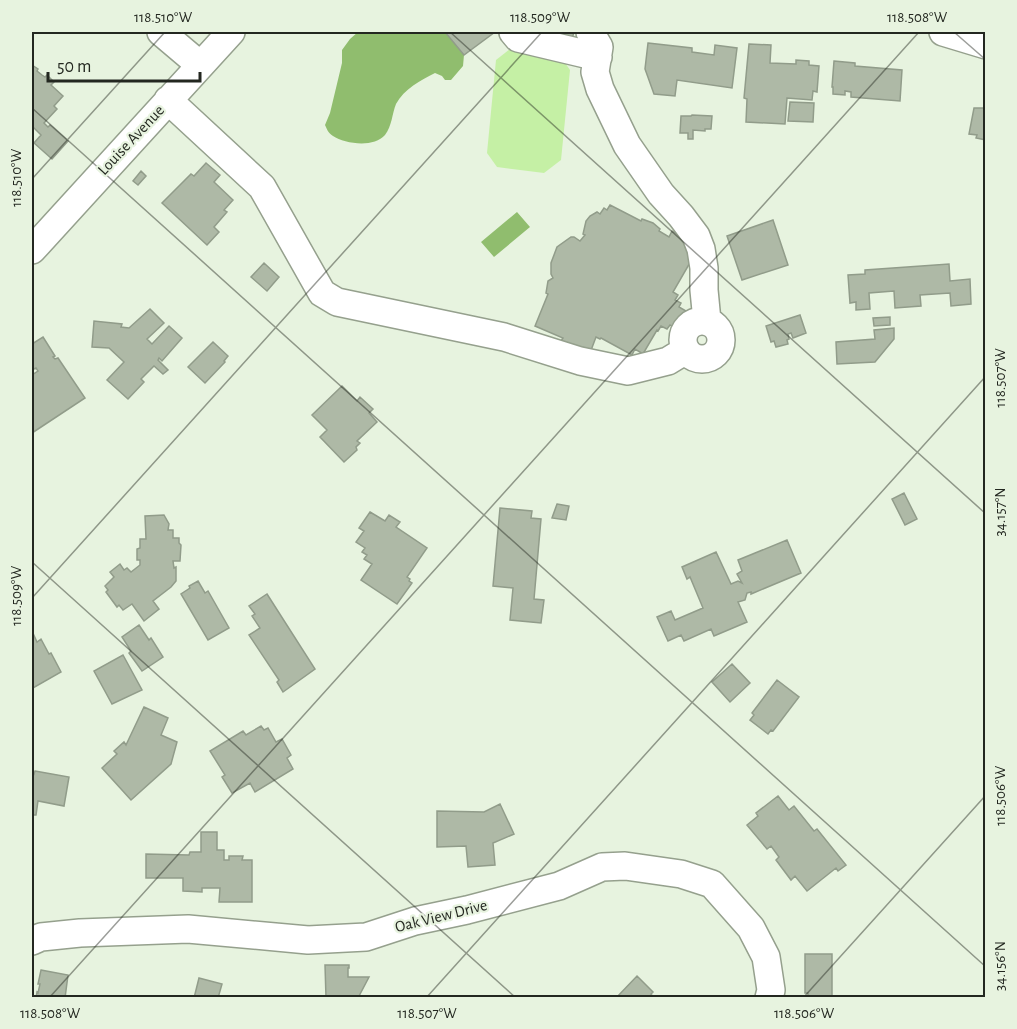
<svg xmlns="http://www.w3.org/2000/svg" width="1017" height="1029" viewBox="0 0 1017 1029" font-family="'Alegreya Sans',sans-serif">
  <rect width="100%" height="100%" fill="#e7f3df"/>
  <!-- green -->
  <path fill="#c5f0a5" d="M510,49L559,54L570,70L561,160L544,173L497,167L487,153L496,60Z"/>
  <!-- water -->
  <path fill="#90bd6e" d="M358,32H445L464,55L463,66L451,80H445L442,76L435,73C421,80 404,89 396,104C392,114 392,126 385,135C374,148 345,144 333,136C328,133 327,129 325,125L330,113L342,63V50L350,39Z
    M517,212L530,227L494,257L481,242Z"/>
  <!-- building -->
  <path fill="#aeb9a6" stroke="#919c8a" stroke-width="1.5" d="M445,32H495L464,55Z
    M547,32H574L572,39Z
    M648,43L692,48V52L714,55L715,45L737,48L732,88L677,80L675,96L654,94L645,69Z
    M749,44L771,45L770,63L796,64V60L809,61V65L819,66L817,92L813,91L812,100L787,98L785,124L746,122L747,99L744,98Z
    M834,61L855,63V66L902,70L900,101L851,97V92L845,91V95L833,94V87H832Z
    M32,65L38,69L37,71L42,75L45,77L47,75L54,82L51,85L63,96L54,106L57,109L44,123L48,127L50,125L68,141L52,159L34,143L41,135L32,126Z
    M790,102L814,103L813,122L788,121Z
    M974,108H986V140L976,138L977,135L969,134Z
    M692,115L712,116L711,129H705V131L693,130V139H688V133H680L681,116H691Z
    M206,163L220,175L214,182L233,200L224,210L227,212L214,227L219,232L207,245L162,203L191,174L194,176Z
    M141,171L146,176L138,185L133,181Z
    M610,205L641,221L642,219L653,223L660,229L659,231L669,237L672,231L694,244L691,261L673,292L678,295L675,300L681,303L679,307L686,311L676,329L670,325L667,329L661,326L658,331L657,330L643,354L635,349L632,355L601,338L600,339L596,337L590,353L561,341L563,338L535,326L548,294L546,293L548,281L553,278L551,274V263L557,247L571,237H574L580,241L585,235L583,234L586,221L590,216L597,212L600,214L604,208L607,210Z
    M773,220L788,265L742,280L727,236Z
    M264,263L279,277L267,291L251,277Z
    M949,264L950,281L970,279L971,304L951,306L950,293L920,295L921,306L895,308L894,291L869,293L870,309L856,310V302L850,303L848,275L865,274V270Z
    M150,309L164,323L147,339L152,344L169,326L182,338L162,361L159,358L158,360L168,370L163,374L154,366L141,379L144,382L128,399L107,380L124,362L109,348L92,347L94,321L122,324L121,327L129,328Z
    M800,315L806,333L793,338L791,333L788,334L789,339L787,340L788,344L776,347L774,341L771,342L766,326Z
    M890,317V325L874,326L873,318Z
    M894,328V339L875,362L837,364L836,342L875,339L874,330Z
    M43,337L55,356L53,357L55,359L58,358L85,398L32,433V375L38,371L36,368L34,369L32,365V344Z
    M213,342L228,356L224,361L225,362L205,383L188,367Z
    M342,386L357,401L360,397L373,409L369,413L377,422L357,441L360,443L356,447L357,450L344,462L320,437L327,430L312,415Z
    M904,493L917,519L905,525L892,499Z
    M557,504L569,506L566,520L552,518Z
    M500,508L532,511L531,518L541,519L534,599L544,600L541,623L510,620L513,588L493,586Z
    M370,512L385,521L389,515L400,522L396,527L427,548L407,577L410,579L409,581L412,583L397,604L361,580L372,564L364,559L367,555L362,552L365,548L356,542L364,531L359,528Z
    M164,515L169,524L168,530H173V538H179V543L181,545L180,561H173L174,568L176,567V581L171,587L153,601L159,609L144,621L132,604L123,610L119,605L117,607L106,592L108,590L105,586L114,577L110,572L120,564L124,570L127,568L131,572L140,565V560H137V549L140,548V539H146L145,516Z
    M787,540L801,573L751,594V592L747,593L745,600L738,602L747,622L714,636L711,629L684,641L681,635L668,641L657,617L671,611L675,620L703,608L690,577L687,579L682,567L716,552L731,584L738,581L742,583L737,574L742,571L738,560Z
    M198,581L205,593L208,591L229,628L208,640L181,594L190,588L189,586Z
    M267,594L315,669L283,692L277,682L279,680L249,635L260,628L252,616L255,614L249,606Z
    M139,625L149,640L151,638L163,657L142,671L129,653L131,651L122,637Z
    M32,631L37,642L41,639L49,654L51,653L61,672L33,688Z
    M123,655L142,690L112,704L94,671Z
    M732,664L750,683L730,702L712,682Z
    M777,680L799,697L773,731L771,730L768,734L750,720L754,715L752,713Z
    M144,707L168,718L161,735L177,742L171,764L131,800L102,768L117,754L114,751L124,742L126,745Z
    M261,726L264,730L268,728L276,742L282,739L291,755L287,758L293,769L255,792L250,783L232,793L222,777L225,775L210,751L243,731L246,735Z
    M35,771L69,777L64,806L38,801L36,815H32V772L34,774Z
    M778,796L789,810L794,806L814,831L817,829L846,865L838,871L836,868L807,891L795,876L791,880L776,860L779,857L771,846L767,849L747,825L758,816L756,813Z
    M500,804L514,834L493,843L495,865L468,867L466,846L437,847V811L484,812Z
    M201,832H217V850H224V860H229V856H243L242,860H252V902H219L220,888H202V892L183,891V878H146V854L189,855L190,852H201Z
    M805,954H832V998H808V993H805Z
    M325,965H349V968H348V977H369L359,996L326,998Z
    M41,970L68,975L65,998H36L37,992L38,993L40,984H38Z
    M637,976L653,992L651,994L654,998H616Z
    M199,978L222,984L218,998H194Z"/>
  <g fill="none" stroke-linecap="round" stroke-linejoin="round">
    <!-- minor casing -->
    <g stroke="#95a08d" stroke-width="30">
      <path id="minor" d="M161,32L200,65
        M513,32L518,38L598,57
        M590,32L599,47L595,72L600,89L627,145L661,194L681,216L696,236L701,249L704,268V290L707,321
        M943,32L986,45
        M168,100L262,187L322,293L337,302L504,337L580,361L628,371L668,361L686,350
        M32,250L231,32
        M683 340a19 19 0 1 1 38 0a19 19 0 1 1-38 0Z
        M32,941L41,937L80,933L188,929L308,940L366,937L415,921L467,910L559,886L602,867L625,866L681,874L712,884L751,928L766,957L771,990L769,998"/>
    </g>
    <!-- minor -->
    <use href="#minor" stroke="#fff" stroke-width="27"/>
  </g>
  <!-- ticks -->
  <path fill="none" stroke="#232720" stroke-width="1.5" stroke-opacity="0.45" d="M450,32L986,514M954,32L986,60M32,108L986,967M32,179L165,32M32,562L516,998M32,598L542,32M49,998L919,32M426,998L986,376M803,998L986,795"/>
  <g text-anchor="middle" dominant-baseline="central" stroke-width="4.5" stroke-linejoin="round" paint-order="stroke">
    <!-- street labels -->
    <g font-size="16" fill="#232720" stroke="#e7f3df">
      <text transform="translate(131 140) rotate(-47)">Louise Avenue</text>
      <text transform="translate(441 916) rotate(-14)">Oak View Drive</text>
    </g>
  </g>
  <!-- border -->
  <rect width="1017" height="1029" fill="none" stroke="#e7f3df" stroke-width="66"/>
  <!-- scale -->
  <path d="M48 72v9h152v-9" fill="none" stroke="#232720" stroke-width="3"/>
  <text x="57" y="72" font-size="18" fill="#232720" stroke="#e7f3df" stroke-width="4.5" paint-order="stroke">50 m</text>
  <rect x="33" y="33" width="951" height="963" fill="none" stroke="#232720" stroke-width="2"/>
  <g font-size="15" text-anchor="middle" fill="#232720">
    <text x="163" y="22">118.510°W</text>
    <text x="540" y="22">118.509°W</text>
    <text x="917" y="22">118.508°W</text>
    <text transform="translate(16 178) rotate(-90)" y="5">118.510°W</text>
    <text transform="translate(1000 378) rotate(-90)" y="5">118.507°W</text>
    <text transform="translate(1000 512) rotate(-90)" y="5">34.157°N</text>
    <text transform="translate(16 596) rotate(-90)" y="5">118.509°W</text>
    <text transform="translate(1000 796) rotate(-90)" y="5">118.506°W</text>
    <text transform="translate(1000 966) rotate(-90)" y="5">34.156°N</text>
    <text x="50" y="1018">118.508°W</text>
    <text x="427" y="1018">118.507°W</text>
    <text x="804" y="1018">118.506°W</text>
  </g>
</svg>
